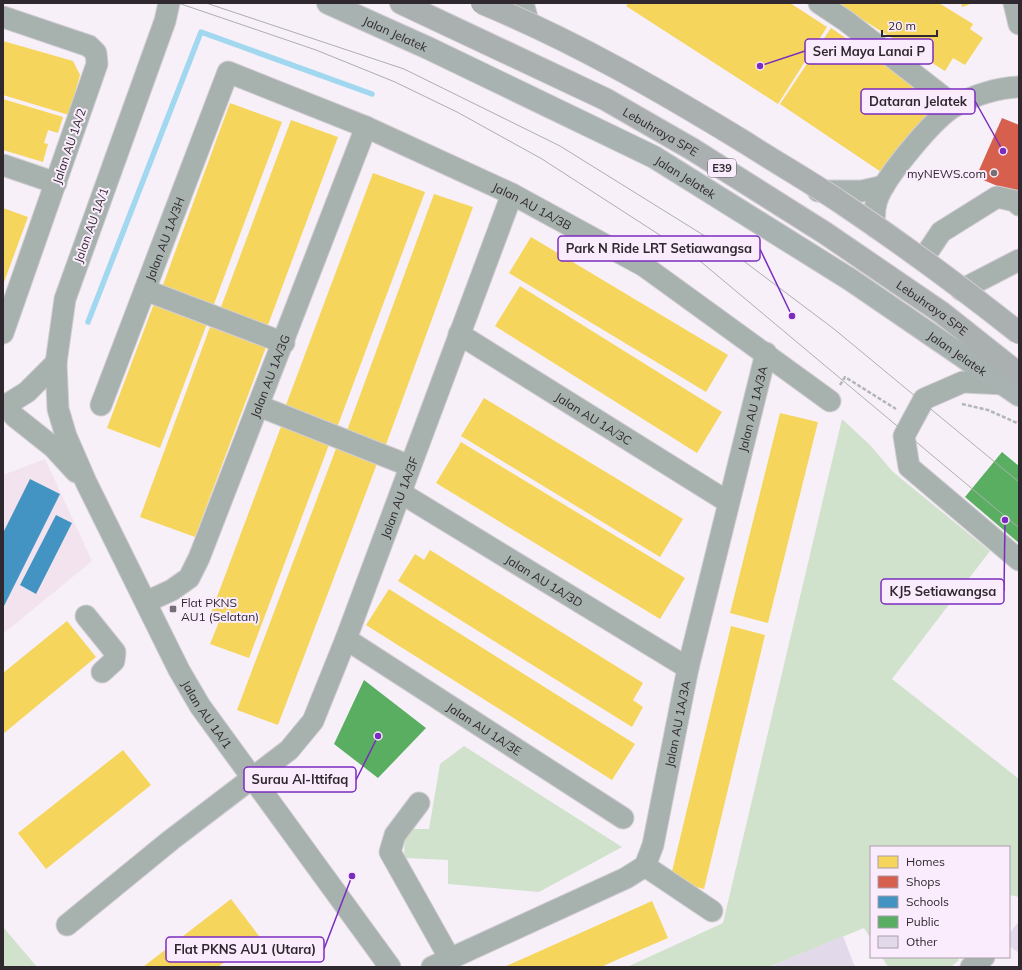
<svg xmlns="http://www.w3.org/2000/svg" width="1022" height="970" viewBox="0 0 1022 970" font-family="Mulish,sans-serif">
  <rect width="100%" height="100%" fill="#f7f0f8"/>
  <!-- education -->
  <path fill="#f2e3ee" d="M45,459L92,561L3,634V475Z"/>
  <!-- green -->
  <path fill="#d0e2cc" d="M842,419L870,445L893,472L990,551L892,679L1019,779V897L1009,895V847H871V939L864,928L769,967H627L723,923Z
    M464,746L622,847L539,892L448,884V860L404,858L405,829H429L440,764Z
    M3,927L37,967H3Z
    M882,957H957L959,960L951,967H888Z"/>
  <!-- homes -->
  <path fill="#f6d55c" d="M628,3H790L827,27L778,104L626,6Z
    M836,3H939L973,24L970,29L983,38L965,65L953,58L945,71Z
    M961,3H973L962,7Z
    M831,28L938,101L887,176L780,104Z
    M3,41L73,61L80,75L69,115L3,95Z
    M3,99L63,117L58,133L48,130L44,143L48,144L43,162L3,150Z
    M230,103L282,122L211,312L160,293Z
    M291,120L338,137L265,333L218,315Z
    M373,173L425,192L335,433L283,413Z
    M434,194L473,207L384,450L345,436Z
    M3,208L28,217L3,285Z
    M531,237L728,355L706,392L509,273Z
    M520,286L722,412L697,453L495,326Z
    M155,301L208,321L160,448L107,428Z
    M210,327L266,347L195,537L140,517Z
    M484,398L683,519L660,557L461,436Z
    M780,413L818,422L768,623L730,613Z
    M282,424L330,442L249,658L210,644L221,617L211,613Z
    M461,442L685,578L660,619L436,483Z
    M337,446L378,461L278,725L237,710Z
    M430,550L643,683L633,700L643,707L632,727L398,581L415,554L424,560Z
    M389,589L635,744L612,780L366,625Z
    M67,621L96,657L3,734V673Z
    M731,626L765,635L704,889L670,880Z
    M123,750L151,785L46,869L18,833Z
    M231,899L259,936L218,967H143Z
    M652,901L668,938L621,958L601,967H504Z"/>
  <!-- shops -->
  <path fill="#d6604d" d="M1002,118L1019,125V195L976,177Z"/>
  <!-- schools -->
  <path fill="#4393c3" d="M30,479L60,494L3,608V533Z
    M56,515L72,523L36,594L20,585Z"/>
  <!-- public -->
  <path fill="#5aae61" d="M1002,452L1019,466V543L965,497Z
    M364,680L426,728L378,778L334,744Z"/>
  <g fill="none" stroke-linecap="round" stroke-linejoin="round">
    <!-- stream -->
    <path stroke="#a2d8ef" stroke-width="5.5" d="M88,322L201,32L372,94"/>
  </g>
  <!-- building -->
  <path fill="#e2daea" d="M1019,921V953L1009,946V934Z
    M843,936L855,967H775L774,965Z"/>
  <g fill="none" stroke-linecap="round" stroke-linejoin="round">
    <!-- minor casing -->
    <g stroke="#d2cdd3" stroke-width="23">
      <g id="minor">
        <path id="s1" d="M169,3L165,21L65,299L56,363L58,409L66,436L86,482L179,670L200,706L390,967"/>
        <path d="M523,3L528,21"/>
        <path d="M819,3L846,21L955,106"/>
        <path d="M1014,3L1019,24"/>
        <path d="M3,17L89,46L96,53L97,64L3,333"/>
        <path d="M3,165L56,183"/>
        <path d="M818,191H862L884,186"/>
        <path d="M875,227C874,218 874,209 877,200C885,177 934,118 955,106C971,96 1000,87 1019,87"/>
        <path d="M923,259L941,232L997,197L1015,201L1019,205"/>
        <path d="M145,290L284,343"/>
        <path d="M961,290L1019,260"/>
        <path id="s2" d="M459,334L728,502"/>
        <path d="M1004,384L963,382L924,399L904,436L909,467L1019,560"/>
        <path id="s3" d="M101,405L228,72L366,127L512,194L644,266L830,401"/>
        <path d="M259,406L410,466"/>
        <path d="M3,407L27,392L56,363"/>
        <path d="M14,416L53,447L76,472"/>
        <path id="s4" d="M401,493L688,668"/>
        <path id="s5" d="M146,602L172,590L189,578L199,558L366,127"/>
        <path d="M86,616L115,652L114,661L102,672"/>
        <path id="s6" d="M346,639L623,818"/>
        <path d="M419,803L395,835L390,852L450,959"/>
        <path d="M645,866L712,911"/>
        <path id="s7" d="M67,925L171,840L289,750L313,721L346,639L512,194"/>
        <path id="s8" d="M432,967L626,878L645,866L653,845L688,668L766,353"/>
        <path d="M971,967L984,957"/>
      </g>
    </g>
    <!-- major casing -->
    <g stroke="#d2cdd3" stroke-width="24">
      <g id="major">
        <path id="s9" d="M328,3L428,48L654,157L851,280L1019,395"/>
      </g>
    </g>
    <!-- highway casing -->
    <g stroke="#d2cdd3" stroke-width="24">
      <g id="highway">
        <path id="s10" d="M401,3L605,99L692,149L825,233L942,313L1019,374"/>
      </g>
    </g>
    <!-- path -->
    <path stroke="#b1b6b6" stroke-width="2.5" stroke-dasharray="4 2" stroke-linecap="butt" d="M840,385L845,377L896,409
      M962,404L988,410L1017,423L1019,421"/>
    <!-- minor -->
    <use href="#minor" stroke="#a7b1ad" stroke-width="21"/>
    <!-- major -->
    <use href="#major" stroke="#a8b2b1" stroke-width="22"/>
    <!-- highway -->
    <use href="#highway" stroke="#aaafaf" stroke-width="22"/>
    <!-- tram -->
    <path stroke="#abafaf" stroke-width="1" d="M178,3L316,50L395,82L457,112L542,159L700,261L1019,528
      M206,3L404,69L560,146L737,256L834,329L1019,482"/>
    <!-- highway-bridge casing -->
    <g stroke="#d2cdd3" stroke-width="24" stroke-linecap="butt">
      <path id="highway-bridge" d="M482,3C574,41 661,91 746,143C777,163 809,181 840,202C901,243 961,287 1019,333"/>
    </g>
    <!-- highway-bridge -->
    <use href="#highway-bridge" stroke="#aaafaf" stroke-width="22"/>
  </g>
  <!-- markers -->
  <g fill="#756f75" stroke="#faecfc" stroke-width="1.5">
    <circle cx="994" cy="173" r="4"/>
    <rect x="169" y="605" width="8" height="8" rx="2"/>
  </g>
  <g text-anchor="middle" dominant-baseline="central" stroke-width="4" stroke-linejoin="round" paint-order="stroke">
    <!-- shield labels -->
    <rect fill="#faecfc" stroke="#6c646c" stroke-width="1" x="708" y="159" width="28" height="18" rx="3"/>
    <g font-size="11" font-weight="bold" fill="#2f292f">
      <text x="722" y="168">E39</text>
    </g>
    <!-- street labels -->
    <g font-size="12" fill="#2f292f" stroke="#faecfc">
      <text stroke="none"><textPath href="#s9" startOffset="74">Jalan Jelatek</textPath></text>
      <text stroke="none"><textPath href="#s10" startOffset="290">Lebuhraya SPE</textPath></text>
      <text transform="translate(69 146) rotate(-71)">Jalan AU 1A/2</text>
      <text stroke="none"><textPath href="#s9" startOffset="398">Jalan Jelatek</textPath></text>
      <text stroke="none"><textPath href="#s3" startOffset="689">Jalan AU 1A/3B</textPath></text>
      <text transform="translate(91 225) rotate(-70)">Jalan AU 1A/1</text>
      <text stroke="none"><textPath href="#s3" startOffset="178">Jalan AU 1A/3H</textPath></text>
      <text stroke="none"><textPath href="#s10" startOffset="614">Lebuhraya SPE</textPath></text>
      <text stroke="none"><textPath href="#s9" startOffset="722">Jalan Jelatek</textPath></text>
      <text stroke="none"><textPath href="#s5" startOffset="267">Jalan AU 1A/3G</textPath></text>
      <text stroke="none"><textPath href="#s8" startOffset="706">Jalan AU 1A/3A</textPath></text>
      <text stroke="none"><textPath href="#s2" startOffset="159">Jalan AU 1A/3C</textPath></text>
      <text stroke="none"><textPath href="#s7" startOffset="560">Jalan AU 1A/3F</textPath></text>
      <text stroke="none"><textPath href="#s4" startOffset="168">Jalan AU 1A/3D</textPath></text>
      <text stroke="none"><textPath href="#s1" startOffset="765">Jalan AU 1A/1</textPath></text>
      <text stroke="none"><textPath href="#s8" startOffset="382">Jalan AU 1A/3A</textPath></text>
      <text stroke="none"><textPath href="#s6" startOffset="165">Jalan AU 1A/3E</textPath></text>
    </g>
    <!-- poi labels -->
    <g font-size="12" fill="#2f292f" stroke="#faecfc" text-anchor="end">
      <text x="986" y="173">myNEWS.com</text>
      <text x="181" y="602" text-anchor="start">Flat PKNS<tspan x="181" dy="14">AU1 (Selatan)</tspan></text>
    </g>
  </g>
  <!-- callouts -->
  <path fill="none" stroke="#7b2cbf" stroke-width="1.5" d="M760 66L805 51M1003 151L975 101M792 316L760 249M1005 520L1004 591M378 736L356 780M352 876L324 949"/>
  <g fill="#7b2cbf" stroke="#faecfc" stroke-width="1.5">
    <circle cx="760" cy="66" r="4"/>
    <circle cx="1003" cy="151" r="4"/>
    <circle cx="792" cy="316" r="4"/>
    <circle cx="1005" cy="520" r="4"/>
    <circle cx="378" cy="736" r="4"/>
    <circle cx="352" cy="876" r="4"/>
  </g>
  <g fill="#faecfc" stroke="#7b2cbf" stroke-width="1.5">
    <rect x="805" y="39" width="128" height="25" rx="4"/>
    <rect x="861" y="89" width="114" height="25" rx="4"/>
    <rect x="558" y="236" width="202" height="25" rx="4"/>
    <rect x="881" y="579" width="123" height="25" rx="4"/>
    <rect x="244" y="767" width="112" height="25" rx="4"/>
    <rect x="166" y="937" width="158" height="25" rx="4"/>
  </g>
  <g font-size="13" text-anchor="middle" font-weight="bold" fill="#2f292f">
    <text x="869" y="56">Seri Maya Lanai P</text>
    <text x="918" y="106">Dataran Jelatek</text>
    <text x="659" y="253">Park N Ride LRT Setiawangsa</text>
    <text x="943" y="596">KJ5 Setiawangsa</text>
    <text x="300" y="784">Surau Al-Ittifaq</text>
    <text x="245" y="954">Flat PKNS AU1 (Utara)</text>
  </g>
  <!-- border -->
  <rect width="1022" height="970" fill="none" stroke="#2f292f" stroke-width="8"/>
  <!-- legend -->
  <rect x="870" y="846" width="140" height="112" fill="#faecfc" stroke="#a99eaa"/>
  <rect x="878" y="856" width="20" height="12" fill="#f6d55c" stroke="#a99eaa"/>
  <text x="906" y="866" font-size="12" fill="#2f292f">Homes</text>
  <rect x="878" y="876" width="20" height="12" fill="#d6604d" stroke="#a99eaa"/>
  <text x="906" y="886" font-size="12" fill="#2f292f">Shops</text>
  <rect x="878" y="896" width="20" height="12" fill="#4393c3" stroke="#a99eaa"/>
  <text x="906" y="906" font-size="12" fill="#2f292f">Schools</text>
  <rect x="878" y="916" width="20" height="12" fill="#5aae61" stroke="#a99eaa"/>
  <text x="906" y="926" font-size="12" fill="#2f292f">Public</text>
  <rect x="878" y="936" width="20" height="12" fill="#e2daea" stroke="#a99eaa"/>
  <text x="906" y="946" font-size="12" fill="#2f292f">Other</text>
  <!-- scale -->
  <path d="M882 30v6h55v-6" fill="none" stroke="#2f292f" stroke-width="2"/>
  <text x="888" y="30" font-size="12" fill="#2f292f" stroke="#faecfc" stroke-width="3" paint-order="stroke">20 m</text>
</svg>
